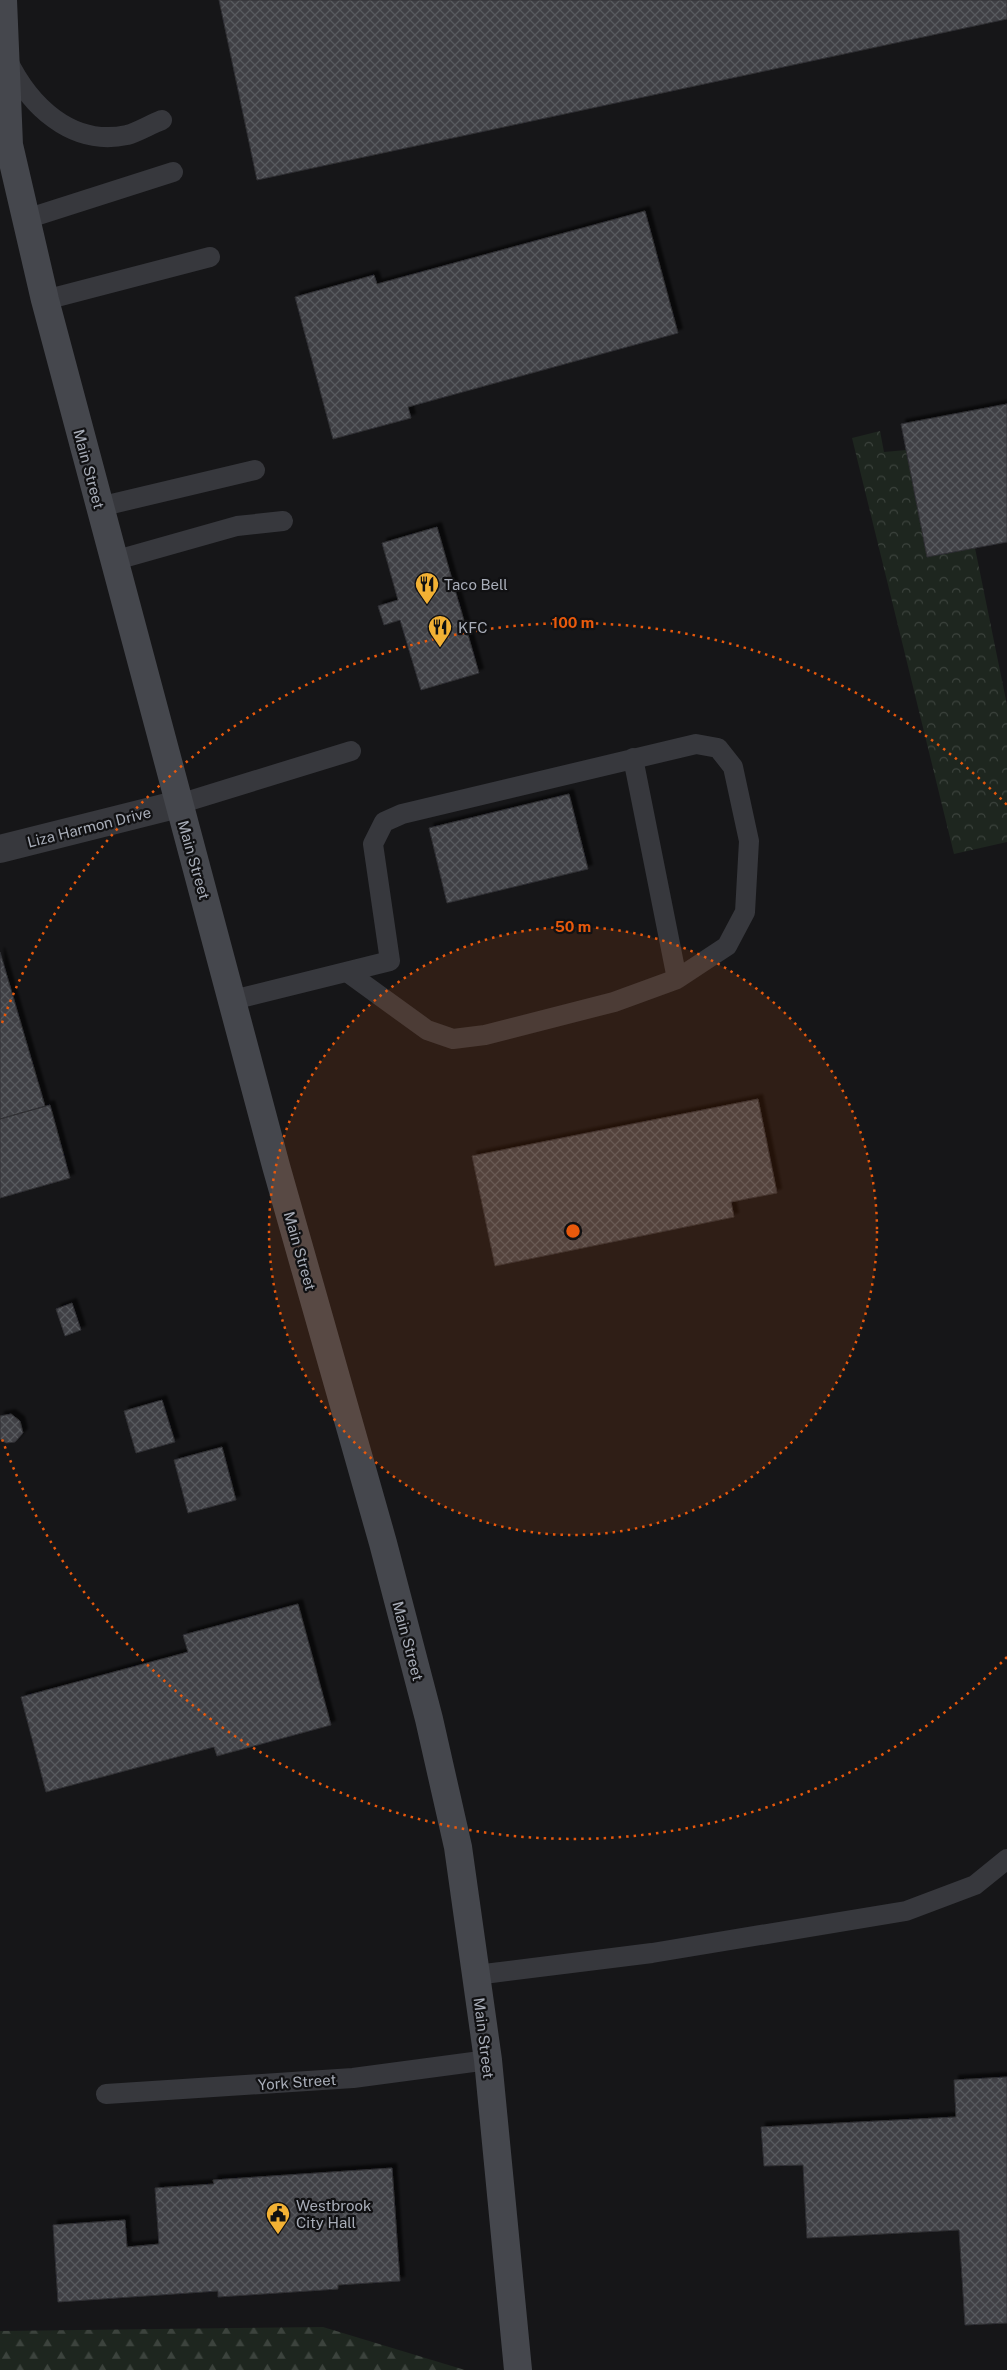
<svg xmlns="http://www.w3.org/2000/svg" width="1007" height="2370" viewBox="0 0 1007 2370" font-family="'Public Sans',sans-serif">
  <defs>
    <pattern id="forest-firs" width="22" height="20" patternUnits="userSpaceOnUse" patternTransform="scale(1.25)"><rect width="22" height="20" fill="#1e261f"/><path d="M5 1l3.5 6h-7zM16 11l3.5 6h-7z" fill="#3c433d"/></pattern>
    <pattern id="park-crowns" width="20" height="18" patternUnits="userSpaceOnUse" patternTransform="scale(1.25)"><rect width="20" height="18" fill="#1e261f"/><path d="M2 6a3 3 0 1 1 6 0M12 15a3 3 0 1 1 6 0" fill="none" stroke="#3c433d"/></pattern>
    <pattern id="building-cross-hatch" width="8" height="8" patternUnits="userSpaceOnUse" patternTransform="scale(1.25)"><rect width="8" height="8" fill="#404145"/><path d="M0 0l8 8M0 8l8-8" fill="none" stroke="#595a5e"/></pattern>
    <filter id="shadow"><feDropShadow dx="4.5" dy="-4.5" stdDeviation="1" flood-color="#0009"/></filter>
  </defs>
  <rect width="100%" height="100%" fill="#161618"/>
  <!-- forest -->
  <path fill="url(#forest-firs)" d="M323,2327L465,2370H0V2331Z"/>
  <!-- park -->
  <path fill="url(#park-crowns)" d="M880,431L884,452L906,450L927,557L975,548L1007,705V842L954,854L852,438Z"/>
  <!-- building -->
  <path fill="url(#building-cross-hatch)" stroke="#303034" filter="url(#shadow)" d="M219,0H1007V19L257,180Z
    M645,211L678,333L408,407L411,418L333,439L295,297L374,275L377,284Z
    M1007,404V542L927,557L901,424Z
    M437,527L479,673L421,690L400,620L384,625L378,606L398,600L382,543Z
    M569,794L588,869L447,903L429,828Z
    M0,952L45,1106L0,1119Z
    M758,1099L777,1193L731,1202L734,1217L495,1266L472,1156Z
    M50,1105L70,1178L0,1198V1119Z
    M72,1303L81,1330L65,1336L56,1309Z
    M162,1400L175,1442L136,1453L124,1411Z
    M11,1414L20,1421L23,1433L15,1442L6,1443L0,1439V1416Z
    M222,1447L236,1500L188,1513L174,1460Z
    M298,1604L331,1725L217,1756L214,1747L46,1792L21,1697L188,1652L183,1635Z
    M1007,2077V2323L965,2325L959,2230L807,2238L803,2165L764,2166L761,2127L956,2117L954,2080Z
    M392,2168L400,2281L338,2285V2289L218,2297V2291L58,2302L53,2225L125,2220L127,2247L159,2244L155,2188L214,2184L213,2180Z"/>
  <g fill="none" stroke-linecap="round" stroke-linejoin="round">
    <!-- lane -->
    <path stroke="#37383d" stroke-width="20" d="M7,59C29,105 71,147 127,135C138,132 151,124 162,120
      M26,219L173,172
      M45,300L210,257
      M99,507L255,470
      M113,561L237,526L283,521
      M633,758L677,979
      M179,804L351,751
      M233,1000L390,961L373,844L384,822L402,814L696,744L718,748L733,767L749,841L745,912L727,946L677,979L614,1002L485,1035L453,1039L427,1030L347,972
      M476,1975L652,1953L906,1911L975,1885L1007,1859
      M106,2094L353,2078L488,2060"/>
    <!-- street -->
    <path stroke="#37383d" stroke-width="28" d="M0,849L179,804"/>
    <!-- secondary -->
    <path stroke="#45474d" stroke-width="28" d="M3,0L9,145L45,300L276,1166L383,1543L429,1719L458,1847L488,2060L518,2370"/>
  </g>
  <!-- distance rings -->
  <circle cx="573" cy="1231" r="304" fill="#e8590c" fill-opacity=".12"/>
  <g fill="none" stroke="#e8590c" stroke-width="2.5" stroke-dasharray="2.5 5">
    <circle cx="573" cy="1231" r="304"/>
    <path d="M1007 1657A608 608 0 0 1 2 1439M2 1023A608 608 0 0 1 1007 805"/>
  </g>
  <!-- icons -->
  <defs>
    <g id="restaurant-pin" transform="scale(1.25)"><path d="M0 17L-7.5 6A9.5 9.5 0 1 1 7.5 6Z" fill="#f2b134" stroke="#111113"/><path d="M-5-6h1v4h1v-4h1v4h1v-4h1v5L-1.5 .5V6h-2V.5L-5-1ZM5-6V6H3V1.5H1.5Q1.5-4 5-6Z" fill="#111"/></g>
    <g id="civic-pin" transform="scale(1.25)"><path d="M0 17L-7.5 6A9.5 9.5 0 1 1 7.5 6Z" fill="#f2b134" stroke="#111113"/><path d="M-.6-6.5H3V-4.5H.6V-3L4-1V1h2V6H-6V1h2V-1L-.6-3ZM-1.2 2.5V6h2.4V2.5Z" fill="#111"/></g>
  </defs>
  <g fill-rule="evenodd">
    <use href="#restaurant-pin" x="427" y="584"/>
    <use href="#restaurant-pin" x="440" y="627"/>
    <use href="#civic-pin" x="278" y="2214"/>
  </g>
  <g text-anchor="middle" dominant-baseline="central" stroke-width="4.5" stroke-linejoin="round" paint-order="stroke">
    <!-- street labels -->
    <g font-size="15" fill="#a8adb8" stroke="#111113">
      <text transform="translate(89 469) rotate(75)">Main Street</text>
      <text transform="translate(89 827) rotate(-14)">Liza Harmon Drive</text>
      <text transform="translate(194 860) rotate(74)">Main Street</text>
      <text transform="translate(300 1251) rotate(74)">Main Street</text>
      <text transform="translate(408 1641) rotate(75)">Main Street</text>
      <text transform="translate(484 2038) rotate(83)">Main Street</text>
      <text transform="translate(297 2082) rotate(-4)">York Street</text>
    </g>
    <!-- poi labels -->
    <g font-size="15" fill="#a8adb8" stroke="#111113" text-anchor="start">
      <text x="444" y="584">Taco Bell</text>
      <text x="458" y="627">KFC</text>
      <text x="296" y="2205">Westbrook<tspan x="296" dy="17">City Hall</tspan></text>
    </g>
  </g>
  <circle cx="573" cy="1231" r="8" fill="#e8590c" stroke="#111113" stroke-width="2.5"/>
  <g font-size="15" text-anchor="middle" font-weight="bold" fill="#e8590c" stroke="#111113" stroke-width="4.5" stroke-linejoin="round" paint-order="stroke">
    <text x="573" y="628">100 m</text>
    <text x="573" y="932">50 m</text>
  </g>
</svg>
